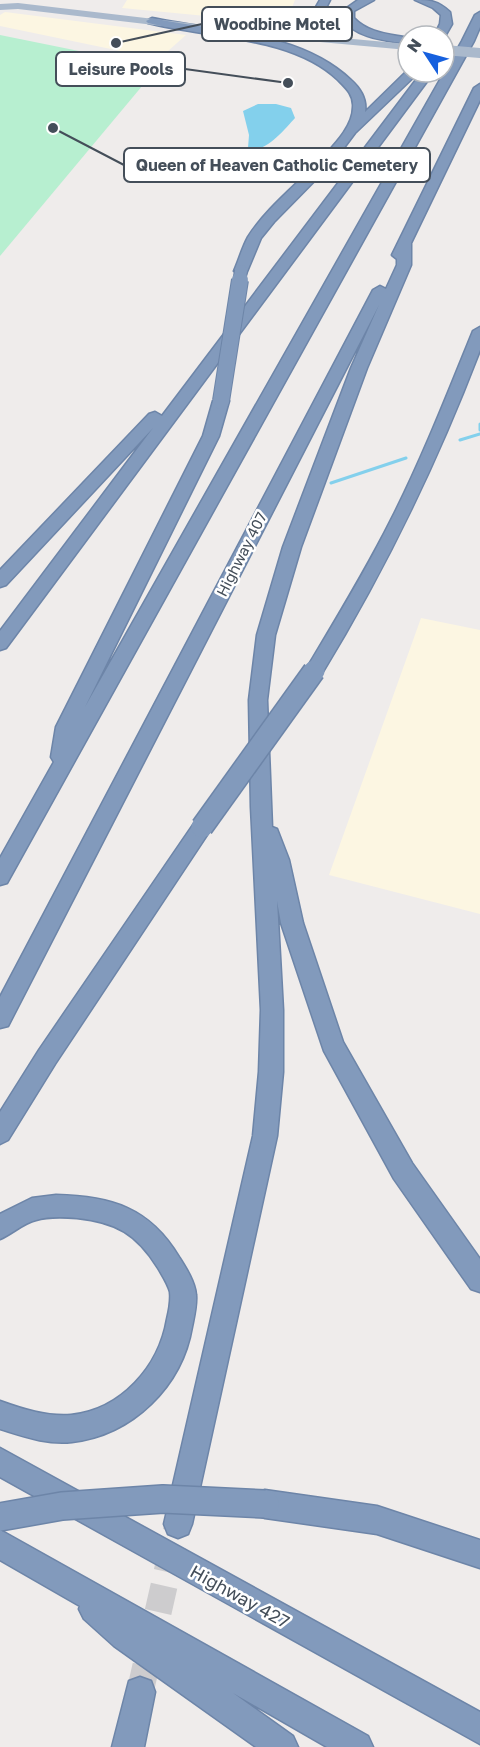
<svg xmlns="http://www.w3.org/2000/svg" width="480" height="1747" viewBox="0 0 480 1747" font-family="'Golos Text',sans-serif">
  <rect width="100%" height="100%" fill="#efeceb"/>
  <!-- commercial -->
  <path fill="#fcf6e2" d="M127,0H295L289,15L259,21L122,8Z
    M5,12L186,35L159,59L0,26V15Z
    M421,618L480,630V914L329,875Z"/>
  <!-- green -->
  <path fill="#b7efd0" d="M0,35L158,67L0,256Z"/>
  <!-- water -->
  <path fill="#83d0ec" d="M258,104H276L291,108L295,118C285,129 263,156 248,148L249,135L243,111Z"/>
  <g fill="none" stroke-linecap="round" stroke-linejoin="round">
    <!-- stream -->
    <path stroke="#83d0ec" stroke-width="3" d="M480,424V430
      M460,440L480,434
      M331,483L406,458"/>
    <!-- motorway-tunnel -->
    <path stroke="#cdccce" stroke-width="27" stroke-dasharray="27 14" stroke-linecap="butt" d="M140,1692L178,1524"/>
    <!-- motorway casing -->
    <g stroke="#6d85a8" stroke-width="3">
      <path id="motorway" d="M320,0H330L313,33L315,38L313,40H305L301,33Z
        M358,0H374L354,11V18C368,33 389,34 408,38V44C385,40 358,39 342,19L344,10Z
        M415,0C430,0 438,1 450,12L452,24L444,38V36H434L440,24L441,15L433,8Z
        M480,12V27L474,41L7,883L0,885V858L54,762L51,757L56,727L203,436L213,401L221,396L229,401L219,436L85,707L462,41L475,15Z
        M152,18C218,32 299,31 351,80C360,88 367,99 365,112L408,70L419,72L355,133L334,161L274,222L261,238L246,274L241,275L234,271C239,260 242,248 248,237C267,207 299,183 323,157C335,144 353,126 353,107C354,95 346,88 338,80C292,36 208,38 148,23L146,21Z
        M422,72H434L6,648L0,650V631L153,428L6,585L0,587V570L149,414L155,412L162,416Z
        M480,84V100L411,243V265L367,368L301,547L275,635L267,700L272,827L277,829L289,860L303,923L343,1042L412,1163L480,1259V1292L471,1289L394,1179L324,1051L281,923L277,901L283,1010V1072L277,1136L192,1524L188,1534L178,1538L168,1534L164,1524L253,1136L259,1072L261,1010L251,807L249,700L257,635L283,547L351,368L379,305L8,1026L0,1028V997L373,290L380,286L386,289L397,265V259L392,255L474,88Z
        M480,327V350C436,465 385,570 321,675L314,677L307,675L305,671C335,621 365,572 391,520C422,459 447,395 473,331Z
        M202,819L209,822L212,827L209,832L55,1064L8,1140L0,1144V1112L39,1050L195,822Z
        M56,1195C111,1196 150,1208 179,1257C186,1268 195,1282 196,1295C197,1305 194,1317 192,1327C182,1386 133,1435 72,1442C47,1445 23,1436 0,1429V1401C22,1409 47,1417 71,1415C121,1410 159,1367 167,1319C169,1311 171,1301 170,1292C168,1284 162,1275 158,1268C137,1234 116,1222 77,1218C64,1217 49,1216 36,1220C23,1223 12,1234 0,1239V1214L32,1198Z
        M0,1448L480,1712V1744L0,1477Z
        M265,1490L377,1506L480,1540V1568L377,1534L265,1518L255,1514L251,1504L255,1494Z
        M0,1530L368,1736L373,1747H327L233,1693L293,1736L298,1747H256L114,1646L84,1619L79,1609L80,1606L0,1560Z
        M140,1677L151,1681L155,1692L144,1747H112L129,1681Z"/>
    </g>
    <!-- primary -->
    <path fill="#aab9cc" fill-rule="evenodd" d="M18,3L222,27L408,44V50L222,33L18,9L0,10V4Z"/>
    <!-- motorway -->
    <use href="#motorway" fill="#829abc" fill-rule="evenodd"/>
    <!-- motorway-bridge-far3 casing -->
    <g stroke="#6d85a8" stroke-width="14" stroke-linecap="butt">
      <path id="motorway-bridge-far3" d="M239,282L241,271"/>
    </g>
    <!-- motorway-bridge-far2 casing -->
    <g stroke="#6d85a8" stroke-width="18" stroke-linecap="butt">
      <path id="motorway-bridge-far2" d="M221,401L240,280"/>
    </g>
    <!-- motorway-bridge-far1 casing -->
    <g stroke="#6d85a8" stroke-width="24" stroke-linecap="butt">
      <path id="motorway-bridge-far1" d="M202,827L314,671"/>
    </g>
    <!-- motorway-bridge casing -->
    <g stroke="#6d85a8" stroke-width="30" stroke-linecap="butt">
      <path id="motorway-bridge" d="M0,1517L62,1506L163,1499L265,1504"/>
    </g>
    <!-- primary-bridge -->
    <path stroke="#aab9cc" stroke-width="10" d="M444,50L480,53"/>
    <!-- motorway-bridge-far3 -->
    <use href="#motorway-bridge-far3" stroke="#829abc" stroke-width="12"/>
    <!-- motorway-bridge-far2 -->
    <use href="#motorway-bridge-far2" stroke="#829abc" stroke-width="16"/>
    <!-- motorway-bridge-far1 -->
    <use href="#motorway-bridge-far1" stroke="#829abc" stroke-width="21"/>
    <!-- motorway-bridge -->
    <use href="#motorway-bridge" stroke="#829abc" stroke-width="27"/>
  </g>
  <g text-anchor="middle" dominant-baseline="central" stroke-width="5" stroke-linejoin="round" paint-order="stroke">
    <!-- street labels -->
    <g font-size="15" fill="#444e59" stroke="#fff">
      <text transform="translate(241 554) rotate(-63)">Highway 407</text>
    </g>
    <!-- near-street labels -->
    <g font-size="18" fill="#444e59" stroke="#fff">
      <text transform="translate(240 1596) rotate(29)">Highway 427</text>
    </g>
  </g>
  <!-- callouts -->
  <path fill="none" stroke="#444e59" stroke-width="2" d="M116 43L202 24M288 83L185 69M53 128L124 165"/>
  <g fill="#444e59" stroke="#fff" stroke-width="2">
    <circle cx="116" cy="43" r="6"/>
    <circle cx="288" cy="83" r="6"/>
    <circle cx="53" cy="128" r="6"/>
  </g>
  <g fill="#fff" stroke="#444e59" stroke-width="2">
    <rect x="202" y="7" width="150" height="34" rx="6"/>
    <rect x="56" y="52" width="129" height="34" rx="6"/>
    <rect x="124" y="148" width="306" height="34" rx="6"/>
  </g>
  <g font-size="16" text-anchor="middle" font-weight="bold" fill="#444e59">
    <text x="277" y="30">Woodbine Motel</text>
    <text x="121" y="75">Leisure Pools</text>
    <text x="277" y="171">Queen of Heaven Catholic Cemetery</text>
  </g>
  <!-- north arrow -->
  <g transform="translate(426 54) rotate(306)"><circle r="28" fill="#ffffff" stroke="#b4b8bd" stroke-width="1.5"/>
  <path d="M0-4.5L10 22L0 15L-10 22Z" fill="#1660de"/>
  <text y="-9" font-size="16" font-weight="bold" text-anchor="middle" fill="#444e59">N</text>
  </g>
</svg>
